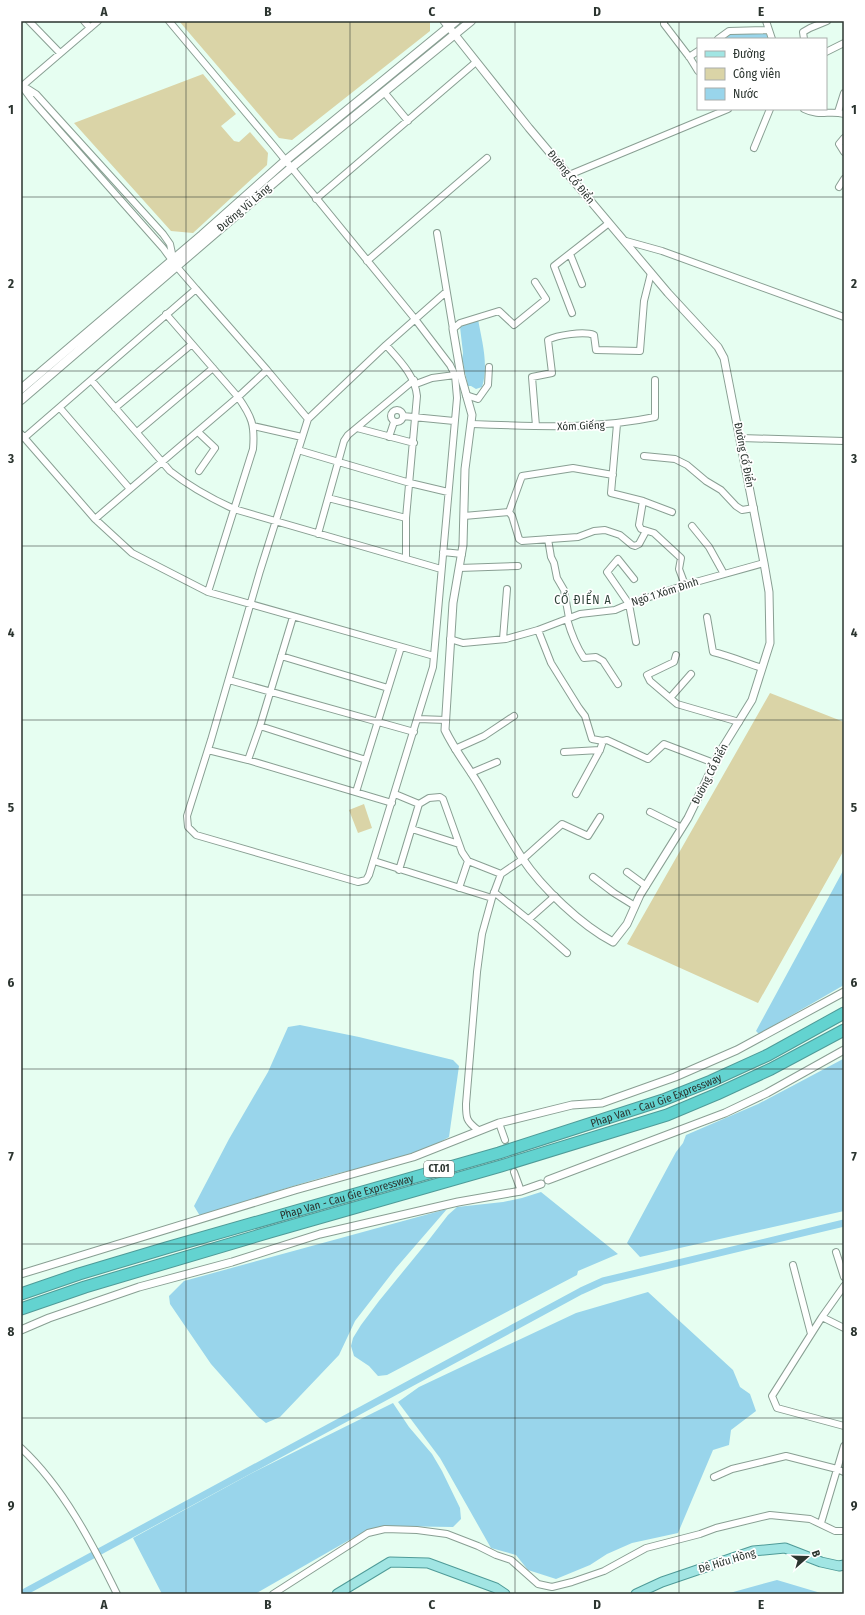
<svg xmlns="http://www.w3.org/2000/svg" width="865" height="1615" viewBox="0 0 865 1615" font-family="'Fira Sans Condensed',sans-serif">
  <rect width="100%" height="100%" fill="#e6fef1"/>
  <!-- green -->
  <path fill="#dad4a7" d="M179,21H430V31L292,140L279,138Z
    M203,74L236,114L221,126L234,141L239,142L250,132L268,153L267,165L193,233L171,231L74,123Z
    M770,693L844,722V850L758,1003L627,944Z
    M364,804L372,828L358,833L349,810Z"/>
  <!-- water -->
  <path fill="#99d5eb" d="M762,31L766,34L769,39H724L734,32Z
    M478,319C482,342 489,365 482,387L476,389L471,386H468L462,359L463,353L460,327L461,324Z
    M844,869V985L759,1034L756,1031Z
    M300,1025L359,1037L453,1060L459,1066L449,1137C412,1159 369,1165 328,1176C285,1188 243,1202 200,1216L194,1206L229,1139L268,1072L288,1027Z
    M843,1059L844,1060V1211L640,1257L627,1243L676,1152L683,1143L686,1135L758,1104Z
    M541,1192L618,1254L578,1271L577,1275L387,1375L378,1376L369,1366L354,1356L351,1346L353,1338L361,1325L379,1301L428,1241L448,1215L457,1207L503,1202L522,1198Z
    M447,1209L396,1268L355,1321L339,1355L280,1417L266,1423L257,1416L211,1364L170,1304L169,1296L184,1281Z
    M648,1292L733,1370L740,1387L750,1394L756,1411L731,1430L729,1445L713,1450L678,1533L632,1543L607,1554L590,1565L556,1579L528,1570L516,1555L491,1548L440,1458L398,1402L419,1387L576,1313Z
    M393,1403L409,1427L432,1454L442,1471L460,1508L461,1519L453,1527L386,1526L372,1530L351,1539L255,1594H162L133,1538L252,1473Z
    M777,1580L824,1594H726Z"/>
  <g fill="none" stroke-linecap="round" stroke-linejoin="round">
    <!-- canal -->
    <path stroke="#99d5eb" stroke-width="7" d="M21,1594L581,1291L603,1281L844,1223"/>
    <!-- minor-tunnel -->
    <path stroke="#c1d6ca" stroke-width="6" stroke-dasharray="6 3" stroke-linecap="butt" d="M505,1140L514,1172"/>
    <!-- minor casing -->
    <g stroke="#899f93" stroke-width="8">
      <path id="minor" d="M29,21L60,53
        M84,21L90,28
        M169,21L273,145L415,319L450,365L455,375L457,398L433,667L369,875L366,880L358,882L196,835L188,827L187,816L211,740L260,571L308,419L386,345L446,292
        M664,21V24L690,58L698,71
        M766,21L772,39
        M718,39L729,31L769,30
        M804,39L803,32L810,28L827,21
        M826,52L844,43
        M689,57L698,51
        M21,85L32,100L163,248L177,267L196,289
        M21,87L98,21
        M25,87L36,94L163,234L170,244L173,258
        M384,92L408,121
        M804,109C820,117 829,110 844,114
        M838,112L844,93
        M844,138L839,144L844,152
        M754,148L770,109
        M569,175L728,109
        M839,187L844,179
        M316,199L476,62
        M437,233L453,329L460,323L499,311L514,325L546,299L535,282
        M626,241L662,251L844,317
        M570,254L582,284
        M367,261L487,158
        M572,313L554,266L609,223
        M166,314L238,397C252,417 255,425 253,449L208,592
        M386,345C399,360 415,375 417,396L406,518V558
        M92,381L170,471C190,487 210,498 234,509L441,569
        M416,384L432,378L455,375H459
        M466,395L478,399L488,385L489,367
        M60,408L130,489
        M115,408L192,344
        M391 416a6 6 0 1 1 12 0a6 6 0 1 1-12 0Z
        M403,416L454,421
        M471,424C533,426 593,430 655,417V380
        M617,424L611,493L643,501
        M253,426L302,437
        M536,426L532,377L552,373L548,340C557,335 584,331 594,335L596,350L640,351L644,301L651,273
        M357,428L414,443
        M137,432L213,368
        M198,432L215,448L199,471
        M21,434L95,519L132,553L208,592L434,656
        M389,437L394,422
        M24,438L196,289L267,370L308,419
        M741,438L844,441
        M298,450L410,483L448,492
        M644,456L675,459L687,465L706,481L721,490L736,506L742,510L754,508
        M328,498L406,518
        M509,512L522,476L573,468L613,475
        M672,512L643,501L639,525L641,529L654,533L681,558L679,569L685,585
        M464,516L509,512L512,516L519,539L522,541L578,537L594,531L605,530L620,535L632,545L635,546L639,544L646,531
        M95,519L238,397L267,370
        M692,526L709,547L724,574
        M318,534L344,441L348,435L414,380
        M548,539L551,557L554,563L557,578L564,590L569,618
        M443,552L462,554
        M459,568L518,566
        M634,579L618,559L607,572L629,604L636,642
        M707,617L713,652C730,656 746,663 762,668
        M567,619C571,633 576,646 584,658L596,657L603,661L618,684
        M538,630L551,663L579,708L585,716L592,739L603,741L607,740L648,759L664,744L714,763
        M450,639L463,643L506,639L538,630L580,614L615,610L629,604L685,585L764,563
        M503,639L507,589
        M676,655L674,662L647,675L650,681L677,704L739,722
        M281,656L388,688
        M229,680L414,732
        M670,698L691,674
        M418,719L446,720
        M260,726L366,760
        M455,749L484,736L514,716
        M208,750L248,760L392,803
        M564,752L600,750
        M248,760L260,726L293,617
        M471,773L497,762
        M356,792L401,647
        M395,794L419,804
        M576,794L600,750L603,741
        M650,812L682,828
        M412,829L459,844
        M374,861L492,898
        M399,870L419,804L429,798L440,797L443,799L462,852L468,861L501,874
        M627,872L646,886
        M593,877L614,893L635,906
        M459,888L468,861
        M494,892L534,924L567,953
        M529,919L555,896
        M499,1123L505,1140
        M478,1130C466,1121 466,1118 466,1104L477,972L482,934L492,898L501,874L523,859L562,824L588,836L600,817
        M514,1172L521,1191
        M836,1252L844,1277
        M793,1265L811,1334
        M844,1286L822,1317L772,1396L777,1408L844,1426
        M822,1317L844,1328
        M21,1448C63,1487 92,1543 117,1594
        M714,1477L732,1469L786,1456L837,1469L844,1472
        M821,1523L844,1446
        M273,1594L368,1533L385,1529L417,1530L447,1534L478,1546L496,1555L511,1560L538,1584L552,1587L572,1582L604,1571L646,1548L700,1534L716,1528L770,1515L810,1519L835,1531H844"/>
    </g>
    <!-- tertiary casing -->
    <g stroke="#899f93" stroke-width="9">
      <path id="tertiary" d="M444,21L529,128L668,293L718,347L724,358L764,563L769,592L770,643L752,700L720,752L688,818L640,895L627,924L613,942C581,925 542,888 522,858C507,835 494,811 480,787C469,768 455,751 445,730L453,603L463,545L465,469L472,415L461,376L453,329
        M548,1180L725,1113L767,1093L844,1050
        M21,1274L295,1190L413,1157L499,1123L572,1105L602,1103L675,1077L737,1050L844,992
        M21,1330L49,1318L139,1287L232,1262L320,1234L458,1202L521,1191L541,1184"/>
    </g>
    <!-- secondary casing -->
    <g stroke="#899f93" stroke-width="10">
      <path id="secondary" d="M21,389L202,235L285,161L456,21
        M21,400L291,168L471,21"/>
    </g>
    <!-- primary casing -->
    <g stroke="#4f9b98" stroke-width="11">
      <path id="primary" d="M337,1594L390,1562L428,1563L496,1588L505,1594
        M636,1594L662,1582L753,1551L785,1548L821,1562L839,1566L844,1565"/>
    </g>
    <!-- motorway casing -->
    <g stroke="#4f9b98" stroke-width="13">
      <g id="motorway">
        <path id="s1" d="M21,1294L79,1274L166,1248L499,1153L663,1100L711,1081L768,1055L844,1013"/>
        <path d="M21,1309L85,1287L270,1232L501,1166L667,1115L717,1094L771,1069L844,1030"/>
      </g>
    </g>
    <!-- minor -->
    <use href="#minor" stroke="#fff" stroke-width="6"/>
    <!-- tertiary -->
    <use href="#tertiary" stroke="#fff" stroke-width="7"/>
    <!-- secondary -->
    <use href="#secondary" stroke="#fff" stroke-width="8"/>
    <!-- primary -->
    <use href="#primary" stroke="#a1e5e3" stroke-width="9"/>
    <!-- motorway -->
    <use href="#motorway" stroke="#63d3d0" stroke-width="11"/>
  </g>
  <!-- grid -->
  <path fill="none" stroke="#2b342f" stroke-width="1" stroke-opacity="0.55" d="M186,21V1594M350,21V1594M515,21V1594M679,21V1594M21,197H844M21,371H844M21,546H844M21,720H844M21,895H844M21,1069H844M21,1244H844M21,1418H844"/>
  <g text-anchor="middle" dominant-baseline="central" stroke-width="3.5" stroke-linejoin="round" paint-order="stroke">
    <!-- shield labels -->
    <rect fill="#fff" stroke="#6b716d" stroke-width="1" x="424" y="1161" width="30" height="16" rx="3"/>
    <g font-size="10" font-weight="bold" fill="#2b342f">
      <text x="439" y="1169">CT.01</text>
    </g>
    <!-- street labels -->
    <g font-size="11" fill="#2b342f" stroke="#fff">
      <text transform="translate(571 177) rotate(50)">Đường Cổ Điển</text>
      <text transform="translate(244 208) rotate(-40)">Đường Vũ Lăng</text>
      <text transform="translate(581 426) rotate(-2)">Xóm Giếng</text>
      <text transform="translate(744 455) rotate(79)">Đường Cổ Điển</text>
      <text transform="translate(665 592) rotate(-18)">Ngõ 1 Xóm Đình</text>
      <text transform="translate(710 774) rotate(-63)">Đường Cổ Điển</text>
      <text stroke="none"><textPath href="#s1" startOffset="664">Phap Van - Cau Gie Expressway</textPath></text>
      <text stroke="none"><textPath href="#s1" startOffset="340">Phap Van - Cau Gie Expressway</textPath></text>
      <text transform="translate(727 1561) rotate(-17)">Đê Hữu Hồng</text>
    </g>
    <!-- neighbourhood labels -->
    <g font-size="12" letter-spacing="1" fill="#2e4238" stroke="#fff">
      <text x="583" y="600">CỔ ĐIỂN A</text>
    </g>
  </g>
  <!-- border -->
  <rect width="865" height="1615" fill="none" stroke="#ffffff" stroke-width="44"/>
  <!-- legend -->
  <rect x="697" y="38" width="130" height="72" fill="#ffffff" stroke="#aaaeac"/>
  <rect x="705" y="51" width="20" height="6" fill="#a1e5e3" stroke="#aaaeac"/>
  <text x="733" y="58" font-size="12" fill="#2b342f">Đường</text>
  <rect x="705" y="68" width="20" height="12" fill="#dad4a7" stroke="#aaaeac"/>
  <text x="733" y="78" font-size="12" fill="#2b342f">Công viên</text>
  <rect x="705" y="88" width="20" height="12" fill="#99d5eb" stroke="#aaaeac"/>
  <text x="733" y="98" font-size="12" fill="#2b342f">Nước</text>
  <!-- north arrow -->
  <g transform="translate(807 1557) rotate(70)" stroke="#ffffff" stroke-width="3" paint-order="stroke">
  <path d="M0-3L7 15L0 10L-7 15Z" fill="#2b342f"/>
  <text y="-6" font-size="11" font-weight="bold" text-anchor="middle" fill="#2b342f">B</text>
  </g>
  <rect x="22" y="22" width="821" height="1571" fill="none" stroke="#2b342f" stroke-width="1.5"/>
  <g font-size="13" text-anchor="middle" font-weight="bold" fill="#2b342f">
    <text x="104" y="16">A</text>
    <text x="268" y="16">B</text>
    <text x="432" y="16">C</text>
    <text x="597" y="16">D</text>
    <text x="761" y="16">E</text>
    <text x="11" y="114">1</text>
    <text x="854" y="114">1</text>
    <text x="11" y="288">2</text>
    <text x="854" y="288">2</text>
    <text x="11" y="463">3</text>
    <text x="854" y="463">3</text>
    <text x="11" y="637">4</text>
    <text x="854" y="637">4</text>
    <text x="11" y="812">5</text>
    <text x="854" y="812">5</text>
    <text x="11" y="987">6</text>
    <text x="854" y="987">6</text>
    <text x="11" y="1161">7</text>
    <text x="854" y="1161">7</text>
    <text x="11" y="1336">8</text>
    <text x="854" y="1336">8</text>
    <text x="11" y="1510">9</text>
    <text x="854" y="1510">9</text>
    <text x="104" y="1609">A</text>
    <text x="268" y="1609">B</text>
    <text x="432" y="1609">C</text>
    <text x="597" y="1609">D</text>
    <text x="761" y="1609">E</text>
  </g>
</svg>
